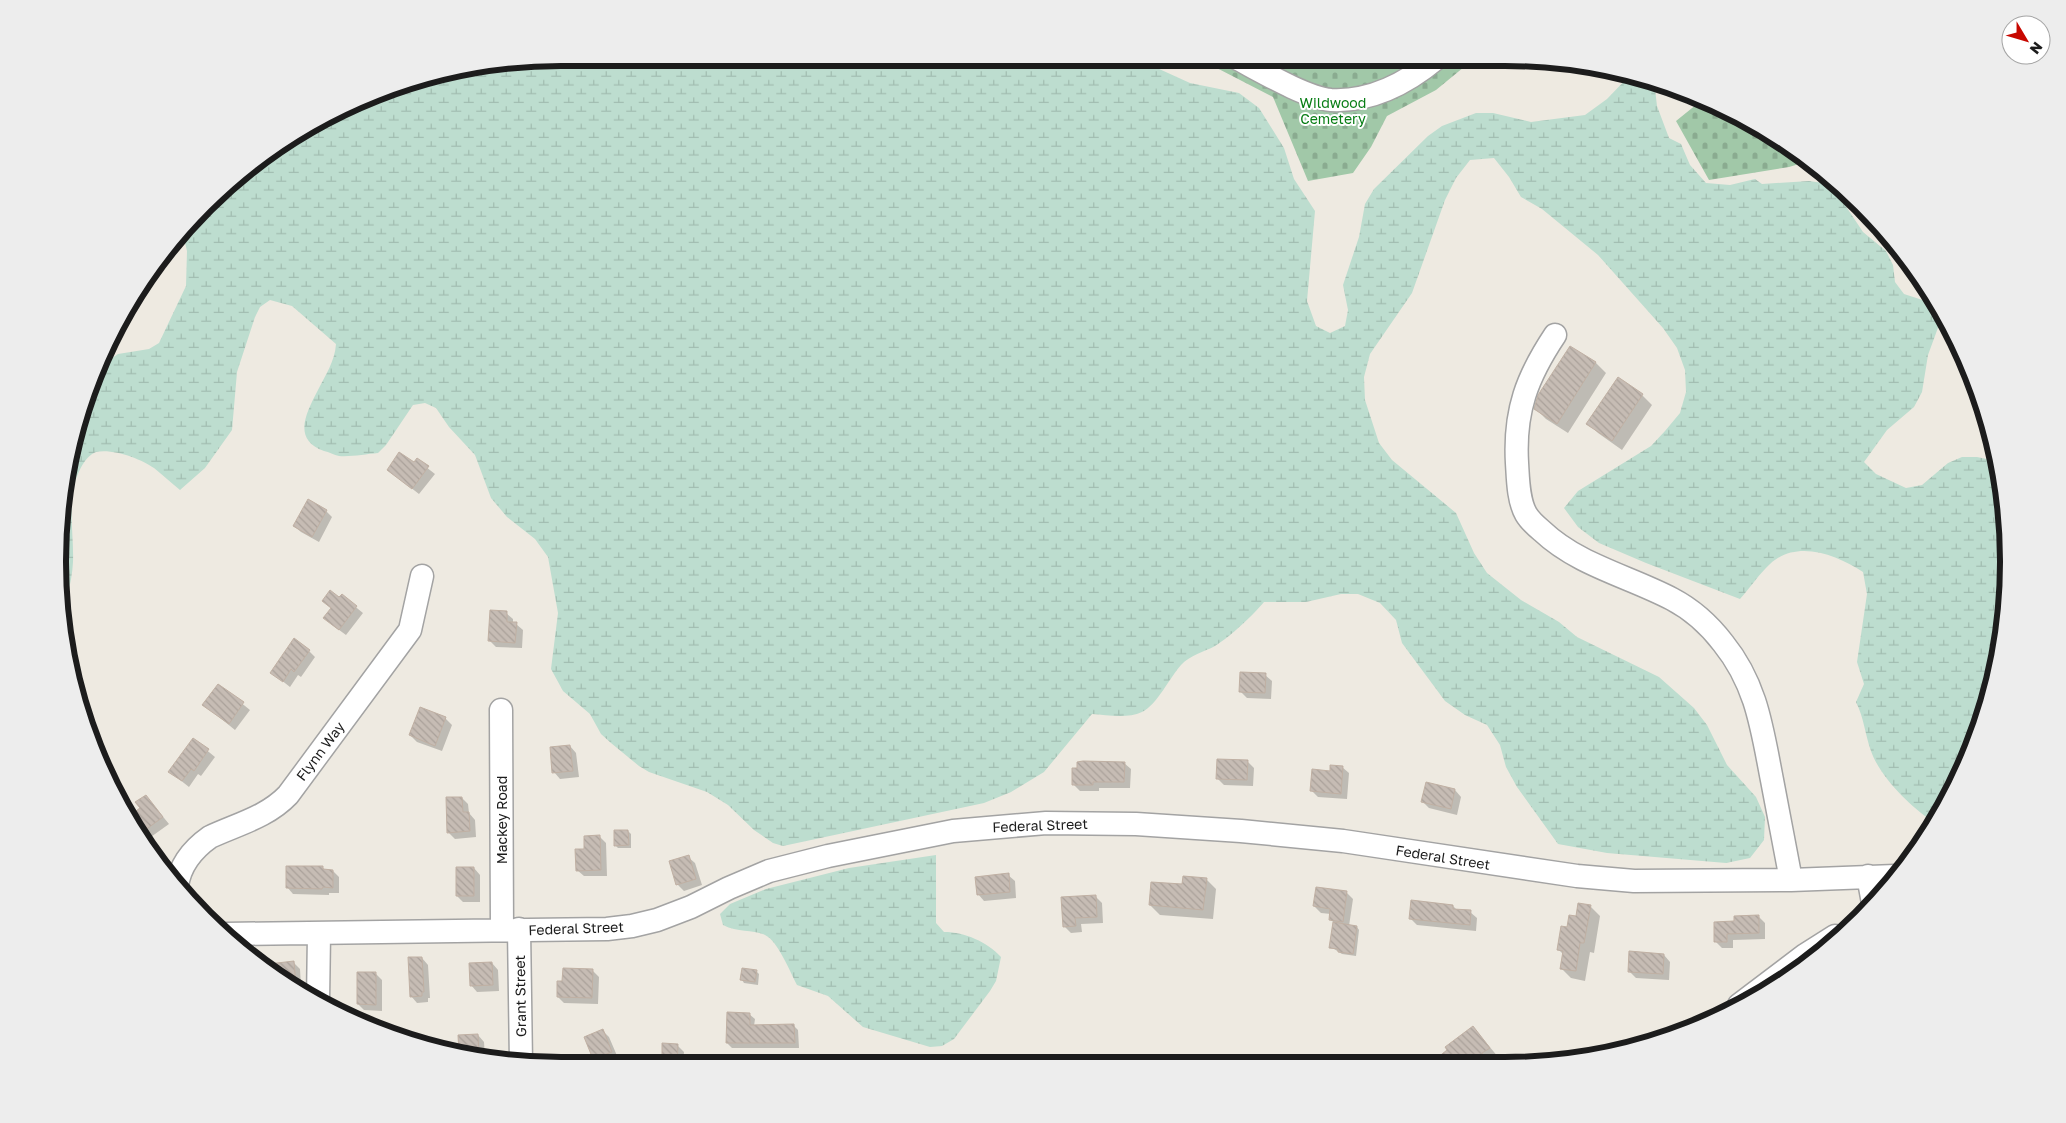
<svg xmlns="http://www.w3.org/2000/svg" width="2066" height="1123" viewBox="0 0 2066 1123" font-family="'Golos Text',sans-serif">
  <defs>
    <pattern id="wetland-marsh" width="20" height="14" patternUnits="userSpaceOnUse" patternTransform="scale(1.25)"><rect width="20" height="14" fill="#bdddcf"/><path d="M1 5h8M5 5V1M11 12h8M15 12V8" fill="none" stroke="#a2bdb1"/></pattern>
    <pattern id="cemetery-stones" width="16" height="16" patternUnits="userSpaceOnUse" patternTransform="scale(1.25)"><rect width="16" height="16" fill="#a1c8a8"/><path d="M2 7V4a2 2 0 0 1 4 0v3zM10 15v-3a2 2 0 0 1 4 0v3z" fill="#8aab90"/></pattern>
    <pattern id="building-back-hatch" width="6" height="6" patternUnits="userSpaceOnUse" patternTransform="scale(1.25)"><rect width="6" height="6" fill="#c6bcb4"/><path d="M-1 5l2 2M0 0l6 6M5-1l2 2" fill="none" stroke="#aaa19a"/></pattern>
  </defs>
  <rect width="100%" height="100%" fill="#eeeae1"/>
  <!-- wetland -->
  <path fill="url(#wetland-marsh)" d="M561,58H1120L1146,63L1190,83L1239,93L1259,108L1284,148L1294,179L1315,211L1307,301L1316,326L1330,333L1345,326L1348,310L1343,285L1359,237L1365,204L1374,189L1428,136L1442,126L1476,113H1493L1531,122L1585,115L1607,99L1631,74L1661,85L1655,89L1657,106L1669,138L1681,144L1690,165L1706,183L1730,185L1755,179L1762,184L1809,181L1823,183L1845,205L1863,232L1886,251L1893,265L1895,282L1904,294L1938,305L1943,314L1928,355L1922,392L1914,407L1887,430L1864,462L1876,474L1906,488L1922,485L1948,463L1962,457H1977L1996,461L2004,496L2007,595L1991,692L1956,785L1932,821C1910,806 1880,777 1871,751C1865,734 1864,718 1856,702L1864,684L1857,662L1867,594L1863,572C1837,555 1797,539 1770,564C1759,574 1750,588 1740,599L1646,563L1599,543L1578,527L1564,508L1578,491L1651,446L1665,431L1680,413L1686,392L1685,370L1677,348L1663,328L1598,255L1542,209L1521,197L1509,177L1494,158L1470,160L1456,178L1445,200L1412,293L1370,354L1364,377L1365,400L1379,443L1392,460L1456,513L1474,553L1487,573L1521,600L1559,622L1577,637L1659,677L1694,708L1707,725L1727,765L1756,797L1765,817L1764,840L1750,858L1726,863L1607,853L1558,844L1517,787L1506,767L1500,745L1487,725L1465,715L1445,701L1402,643L1396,620L1380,603L1358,594H1341L1306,602H1264C1252,616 1231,636 1215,646C1204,652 1190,655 1181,665C1170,677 1157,705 1142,712C1127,719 1107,715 1092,714L1044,772L1011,792L984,803L783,846L773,843L754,830L728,805L707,792L649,772L639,766L611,743L601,734L590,714L563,691L551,669L558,613L548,557L535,539L507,517L491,498L475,455L449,427L436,408L425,403L413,405L386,445L378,453C366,454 351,457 339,456C334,455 329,452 324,451C292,440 306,413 318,390C325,376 335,361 336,344L292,306L270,300L260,307L255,317L237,372L232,430L205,468L180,490C171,483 163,475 154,468C142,459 112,448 96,452C85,456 78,472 75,482C68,507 74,536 73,562C72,584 64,604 64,626L59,595V528L75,431L96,369L118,354L149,349L159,343L186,286L187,251L182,230L183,229L254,162L310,125L399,84L463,67Z
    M936,855V923L944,932C965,932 987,942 1001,957L996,981L990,991L954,1039L942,1046L930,1047L863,1027L828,996L797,985C790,972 778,941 765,935C753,929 738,933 723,925L720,914L730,904L766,889L849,868Z"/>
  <!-- cemetery -->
  <path fill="url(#cemetery-stones)" d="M1188,58H1475L1436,90L1387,116L1371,147L1353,173L1308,181L1273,97L1209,64Z
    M1702,100L1728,110L1809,161L1789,167L1709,180L1676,121Z"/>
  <!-- shadow -->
  <path fill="#0003" d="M1570,347L1596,363L1606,373L1568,433L1546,419L1536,409Z
    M1618,379L1642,395L1652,405L1622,450L1598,433L1588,423Z
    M417,460L435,474L419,494L388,470L414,464Z
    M326,511L332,517L319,542L301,532L294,526Z
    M342,596L363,613L346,635L331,624Z
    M506,613L513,619V623L516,624L523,630L522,648L496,647L489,640Z
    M309,651L315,657L301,677L298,675L290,687L271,672Z
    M1265,675L1272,681L1271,699L1247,698L1240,691Z
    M219,685L250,710L235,730L204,705Z
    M445,718L452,725L442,751L417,742L410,735Z
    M193,739L215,757L201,776L198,774L189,787L170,772Z
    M570,746L576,753L579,777L560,779L554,772Z
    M1247,761L1254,768L1253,786L1224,785L1217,778Z
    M1124,763L1131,769L1130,788H1099V791H1080L1073,784Z
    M1342,767L1349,773L1347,799L1318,797L1311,790Z
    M1427,784L1455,790L1461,797L1457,815L1429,808L1422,801Z
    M146,796L169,824L148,839L130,817L142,809Z
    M462,798L468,804L469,813L475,820L476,837L455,839L448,832Z
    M628,831L631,834V848H618L615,845Z
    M599,836L606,843L607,876H584L577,870L585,850Z
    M688,857L695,863L702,885L684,891L678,885L670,862Z
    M323,868L326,871H333L339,877V893H329V895L293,894L287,887Z
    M474,868L480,875V902H463L457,896Z
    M1008,875L1015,881L1016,898L984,901L978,894Z
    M1206,879L1216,889L1213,919L1160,915L1150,905L1183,886Z
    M1346,892L1353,899L1349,926L1357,927L1359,930L1356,956L1342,954L1331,947L1334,923L1330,919L1331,914L1321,913L1314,906Z
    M1095,896L1102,903L1103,923L1081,924L1082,932L1071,933L1065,927Z
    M1453,906L1457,910L1470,912L1477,918L1476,931L1417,925L1411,919Z
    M1590,906L1600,916L1594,953L1590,952L1585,981L1571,978L1561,968L1563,954L1558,949L1577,918Z
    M1759,917L1765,923V939L1733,940V948H1722L1715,941L1735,923Z
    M1664,955L1670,962L1669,980L1636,978L1629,971Z
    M422,958L428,965L430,998H428V1002L417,1003L411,996Z
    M294,963L300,969L301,986H295L260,965Z
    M492,963L498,970L499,991L477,992L471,985Z
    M592,970L599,977L598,1004L564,1003L558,997L564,982Z
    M756,971L759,974L758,985L744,983L742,980Z
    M375,973L382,980V1011L364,1010L358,1004Z
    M749,1014L755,1019L754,1026L793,1025L798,1030L799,1048H732L727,1043Z
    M1473,1027L1499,1058L1494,1061L1434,1062Z
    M603,1031L609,1037L618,1058L600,1064L594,1058Z
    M478,1035L484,1042L485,1057L460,1053Z
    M663,1045H677L684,1052L683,1064H663Z"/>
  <!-- building -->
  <path fill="url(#building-back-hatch)" stroke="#c0b0a3" d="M1570,346L1596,362L1557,424L1534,409L1538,395Z
    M1618,377L1643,394L1612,441L1586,424Z
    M399,452L414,462L417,458L429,466L412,489L387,470Z
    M308,499L327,510L312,537L293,526Z
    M330,590L339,597L342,594L357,606L339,630L323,618L331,608L322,601Z
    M490,610L507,611V622H517L515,643L488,641Z
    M294,638L310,650L294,672L291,669L283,682L270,673Z
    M1240,672L1266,673L1265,693L1239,692Z
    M218,684L244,702L229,724L202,705Z
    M420,707L446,717L435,746L409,735Z
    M193,738L209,749L194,771L191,769L182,781L168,772Z
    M570,745L573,771L552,773L550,747Z
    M1217,759L1248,760L1247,780L1216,779Z
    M1083,761L1125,762L1124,782H1093V785H1072V768H1077V762Z
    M1330,765L1343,766L1341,794L1310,791L1312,769L1330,771Z
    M1426,782L1455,789L1451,809L1421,802Z
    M146,795L163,817L141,833L129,816L140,808L135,802Z
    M446,797H462L463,812H469L470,831L447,833Z
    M614,830H628L629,845L614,846Z
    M600,835L601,870L576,871L575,849H584V836Z
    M689,855L696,879L676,885L669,861Z
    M286,866H323V869L333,870V888L323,887L322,889L286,888Z
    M456,867H474V896H456Z
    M1009,873L1010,892L977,895L975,877Z
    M1183,876L1207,878L1203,910L1149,905L1151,882L1182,884Z
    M1316,887L1347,891L1343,922L1329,920L1330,909L1313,906Z
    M1096,895L1097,917L1075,918L1076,926L1063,927L1061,897Z
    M1411,900L1453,905V909L1471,910L1470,925L1409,919Z
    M1578,903L1591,905L1584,943H1580L1576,971L1560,969L1563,951L1557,950L1561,926L1567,927L1569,915L1576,916Z
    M1759,915V933L1727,934V942H1714V922L1734,921V916Z
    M1333,922L1357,926L1353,954L1338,952V949L1329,948Z
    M1629,951L1664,954L1663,974L1628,972Z
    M408,957H422L424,992H422V996L410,997Z
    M294,961L296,987L259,964L277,963Z
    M492,962L493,985L470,986L469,963Z
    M563,968L593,969L592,998L557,997V981H562Z
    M742,968L757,970L755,982L740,980Z
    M357,972H376V1005L357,1004Z
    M727,1012L750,1013V1025L794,1024L795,1043H726Z
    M1473,1026L1490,1048L1482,1053L1489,1061L1432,1062L1447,1050L1445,1047Z
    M603,1029L612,1052L593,1059L584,1037Z
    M478,1034L479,1056L459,1053L458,1035Z
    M662,1043L678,1044L677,1064H662Z"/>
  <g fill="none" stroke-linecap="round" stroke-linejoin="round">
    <!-- minor casing -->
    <g stroke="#a3a3a3" stroke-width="25">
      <path id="minor" d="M1236,58C1259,70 1306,98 1331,100C1371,102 1407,83 1437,58
        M1555,335C1527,377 1514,411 1517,463C1518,478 1518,500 1526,514C1530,521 1536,526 1542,531C1578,565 1628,576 1672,599C1691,609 1710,626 1723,643C1757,685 1762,729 1772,780C1778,813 1785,847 1791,880
        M501,710L502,930
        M1868,876L1873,903
        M177,886C180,864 193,849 210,837C238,824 267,817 288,795L410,630L422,576
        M519,929L521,1063
        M226,934L607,929L632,926L657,920L691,907L729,888L769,871L828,856L953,831L1046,823L1136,824L1241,831L1343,841L1577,876L1634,881L1791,880L1895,876
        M318,1001L319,934
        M1739,1005L1805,955L1835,936"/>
    </g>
    <!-- minor -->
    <use href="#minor" stroke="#fff" stroke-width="22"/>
  </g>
  <g text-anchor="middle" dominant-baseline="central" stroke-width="4" stroke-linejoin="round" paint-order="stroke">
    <!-- park labels -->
    <g font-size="14" fill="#077d14" stroke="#fff">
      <text x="1333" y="102">Wildwood<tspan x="1333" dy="16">Cemetery</tspan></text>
    </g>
    <!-- street labels -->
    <g font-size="14" fill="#1c1c1c" stroke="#fff">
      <text transform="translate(320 751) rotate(-53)">Flynn Way</text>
      <text transform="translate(501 820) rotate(-90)">Mackey Road</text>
      <text transform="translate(1040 825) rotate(-2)">Federal Street</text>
      <text transform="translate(1443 857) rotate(9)">Federal Street</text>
      <text transform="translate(576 928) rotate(-2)">Federal Street</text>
      <text transform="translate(520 996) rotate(-91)">Grant Street</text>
    </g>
  </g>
  <!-- crop -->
  <path d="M0 0H2066V1123H0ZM561 66H1505A495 495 0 0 1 2000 561V562A495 495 0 0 1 1505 1057H561A495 495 0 0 1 66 562V561A495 495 0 0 1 561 66Z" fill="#ededed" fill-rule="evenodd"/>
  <path fill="none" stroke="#1c1c1c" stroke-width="6" d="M561 66H1505A495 495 0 0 1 2000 561V562A495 495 0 0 1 1505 1057H561A495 495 0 0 1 66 562V561A495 495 0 0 1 561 66Z"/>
  <!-- north arrow -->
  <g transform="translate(2026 40) rotate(128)"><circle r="24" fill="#ffffff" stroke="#a4a4a4"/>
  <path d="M0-4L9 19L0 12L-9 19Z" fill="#c70700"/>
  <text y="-8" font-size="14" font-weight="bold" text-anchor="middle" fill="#1c1c1c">N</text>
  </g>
</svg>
